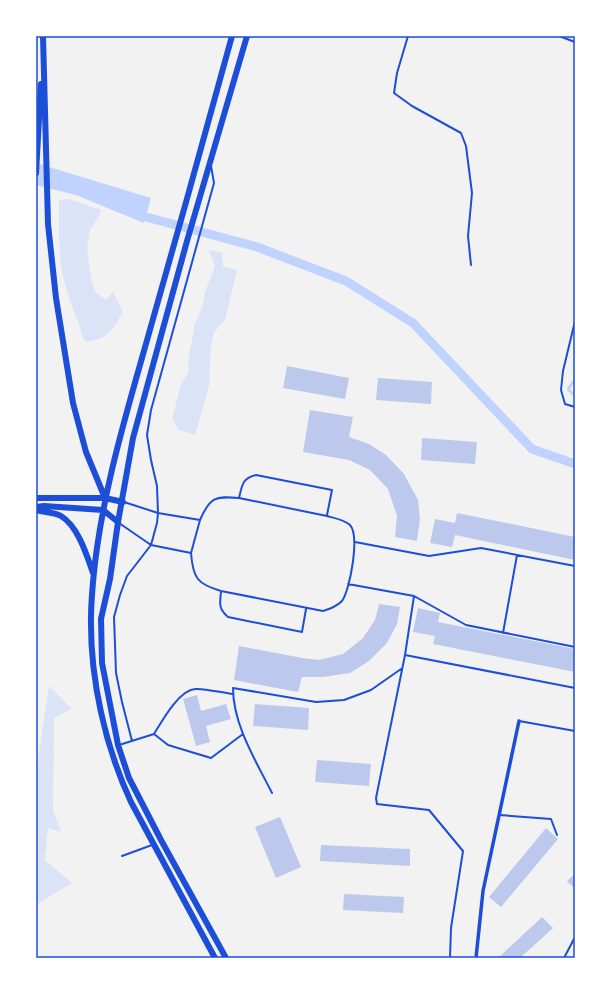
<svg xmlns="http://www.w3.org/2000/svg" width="611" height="994" viewBox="0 0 611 994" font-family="'Fira Sans',sans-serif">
  <rect width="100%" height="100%" fill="#f2f2f2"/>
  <!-- green -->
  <path fill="#dbe4f7" d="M69,199L101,210L99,216L90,230L87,248L91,278L95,292L106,300L113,292L123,312C111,332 109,338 86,342C81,336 81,329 78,322C72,306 65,289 62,271C58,248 59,223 59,200Z
    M209,250L222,253L223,266L237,270L225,320L214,332L211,347L209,386L195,435L179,430L172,419L181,384L188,373L189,353L193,336L194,325L202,308L205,292L215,266Z
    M49,686L72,709L54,718L53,810L61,832L48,828L45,860L72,883L36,905V773Z"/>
  <!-- water -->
  <path fill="#bfd3fe" d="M36,163L151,198L144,223L76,195L36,185Z"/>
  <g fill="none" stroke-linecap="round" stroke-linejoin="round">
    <!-- stream -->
    <path stroke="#bfd3fe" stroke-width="2.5" d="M575,379L568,389L575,396
      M575,443V446"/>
    <!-- canal -->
    <path stroke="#bfd3fe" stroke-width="9" d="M135,214L257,247L346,281L413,323L532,449L575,464"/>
  </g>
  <!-- building -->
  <path fill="#bdc9ec" d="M287,366L349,378L345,399L283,388Z
    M378,378L432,382L431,404L376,400Z
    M310,410L353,417L349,437L369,444L386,455L404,474L418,500L420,519L417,541L395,537L397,516L388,489L370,470L349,460L303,452Z
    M422,438L477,442L475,464L421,460Z
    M457,513L575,537V560L455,535L452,547L430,543L435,519L455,523Z
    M379,604L400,607L397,624L387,643L369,661L350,673L323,677H302L298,692L234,680L239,646L302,658L319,660L343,654L363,638L375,620Z
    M418,608L440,613L438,622L575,649V672L433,644L435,636L413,632Z
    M197,695L201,711L226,704L231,719L206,726L210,742L196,746L183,699Z
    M255,704L309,708L308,730L253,726Z
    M317,760L371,764L369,786L315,782Z
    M280,817L301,867L276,878L255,827Z
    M546,828L558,839L501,907L489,897Z
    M321,845L410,849V866L320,861Z
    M575,874V889L567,881Z
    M344,894L404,897L403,913L343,910Z
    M542,917L553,928L520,958H498Z"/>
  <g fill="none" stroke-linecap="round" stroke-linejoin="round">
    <!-- service -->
    <path stroke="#1d4ed8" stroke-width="2" d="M408,36L397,73L394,93L412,106L461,133L466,146L472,193L468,236L471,265
      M559,36L575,42
      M575,321L563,371L561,390L565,404L575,407
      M239,498C242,486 242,478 256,475L332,490L327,515
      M119,523L151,545L191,553C193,578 197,584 221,591L323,611C330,609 337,606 342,601C350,590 360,536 350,525C345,520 334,518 327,516L239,498C215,496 210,497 200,520L158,513L124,502
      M355,542L429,556L481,548L575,566
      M191,553L200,520
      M348,584L414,596L466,625L575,647
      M221,591C220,604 218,608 228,617L302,632L306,609
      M503,633L517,555
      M405,655L414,596
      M519,721L575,731
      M154,734C162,721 179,690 195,689C204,688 223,693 233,694
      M132,741L122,702L116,673L114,617L120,595L127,576L151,545L157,523L158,513L157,486L151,460L147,435L151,410L214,183L211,166
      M119,745L154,734L168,745L211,758L243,734
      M272,793C256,761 233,725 233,688L316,702L344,700L371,690L401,669
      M499,815L551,819L557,835
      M122,856L152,845
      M450,958L451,928L463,851L429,810L377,804L376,798L405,655L575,688
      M564,958L575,937"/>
    <!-- minor -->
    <path stroke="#1d4ed8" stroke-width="3.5" d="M476,958L483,891L519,721"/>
    <!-- trunk -->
    <path stroke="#1d4ed8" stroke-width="6" d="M43,36L48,224L56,298L73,403L86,452L105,498
      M36,173L41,84
      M36,498H105L123,502
      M36,507L44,506L103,510L118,522
      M36,510C43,512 54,512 61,516C78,526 87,556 93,573
      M215,958L131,802C105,746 90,679 91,617C91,606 92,594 93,582C101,492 129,405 153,319C180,225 206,130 232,36
      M226,958L161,840L129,778L118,745L102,663L101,619L110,579L118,522L133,438L187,241L247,36"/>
  </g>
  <!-- border -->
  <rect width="611" height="994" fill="none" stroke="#ffffff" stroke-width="74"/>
  <rect x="37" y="37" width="537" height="920" fill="none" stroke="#1d4ed8" stroke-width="1.5"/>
</svg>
